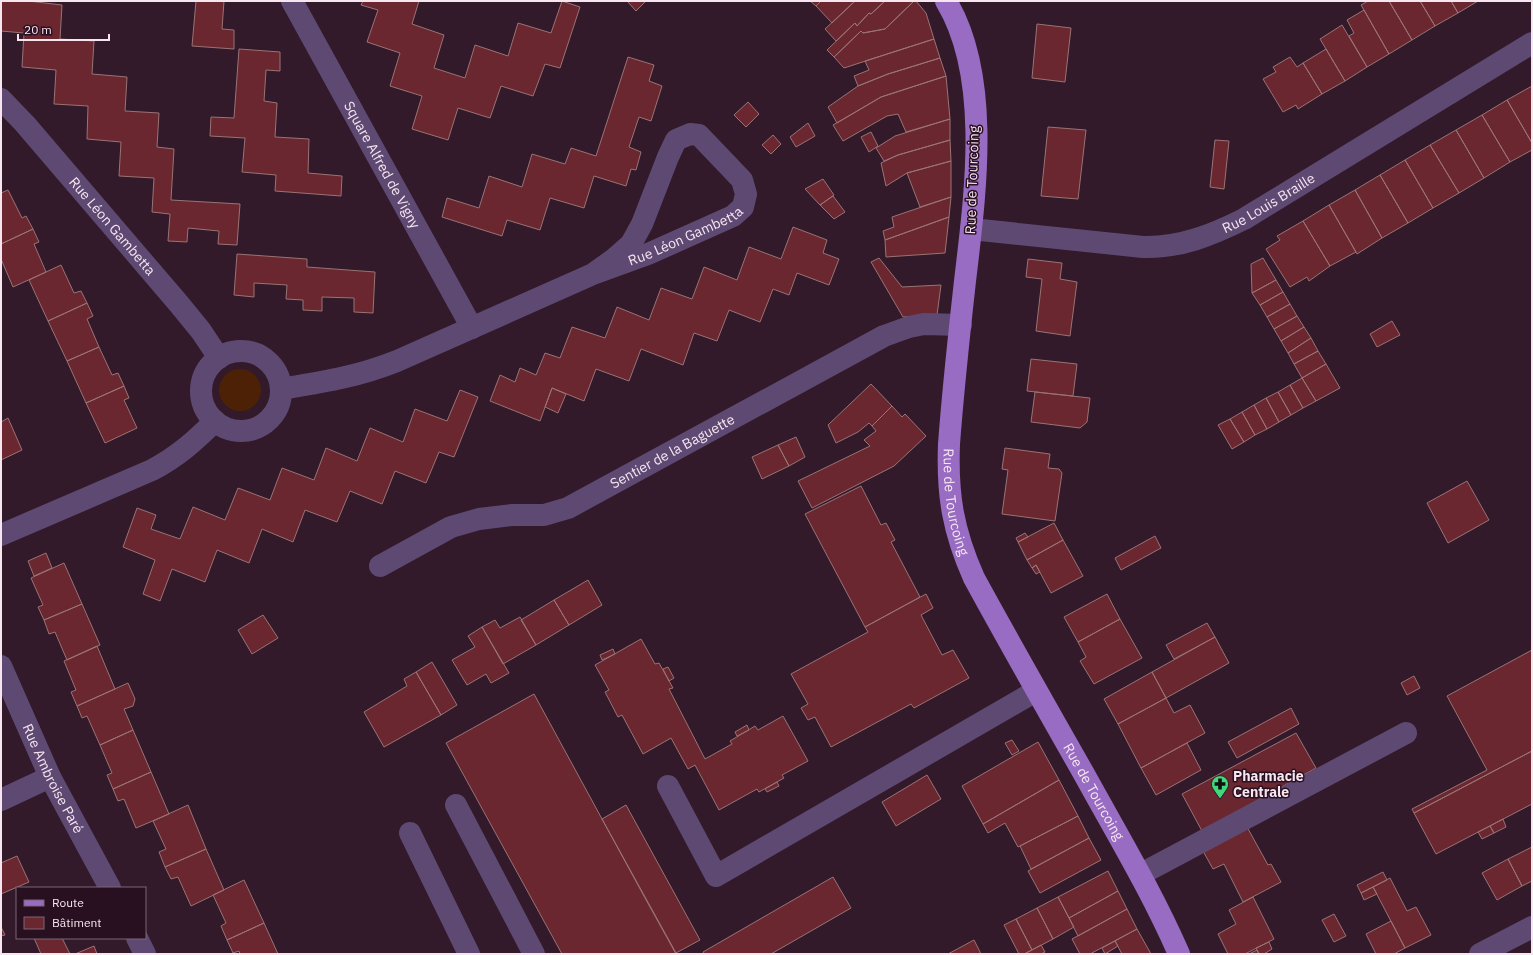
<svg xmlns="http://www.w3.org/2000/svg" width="1533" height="955" viewBox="0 0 1533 955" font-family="'IBM Plex Sans',sans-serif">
  <rect width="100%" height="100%" fill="#321a2a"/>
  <!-- green -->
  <path fill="#4d2105" d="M219 390a21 21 0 1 1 42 0a21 21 0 1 1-42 0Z"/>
  <!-- building -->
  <path fill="#6b2730" stroke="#997375" d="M1,1H28L62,5L60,39L94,41L92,74L127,77L125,111L159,113L157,147L174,149L171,200L240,204L237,245L218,244L219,231L188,228L187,242L168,241L170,214L152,212L154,178L119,176L121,142L87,139L88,106L54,104L56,70L22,67L24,33L1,31Z
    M196,1H224L222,29L234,30V49L192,46Z
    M363,1H419L412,24L444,35L434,68L465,78L475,45L508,56L518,23L551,33L562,1L580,7L560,68L545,64L533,96L501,86L490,118L458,108L448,140L412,129L422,96L390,86L400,53L367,42L378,10L361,5Z
    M627,1H646L636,11Z
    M810,1H821L816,6Z
    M821,1H855L832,23L816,6Z
    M855,1H885L871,14L869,13L857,26L855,23L836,41L825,29Z
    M885,1H914L885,29L863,33L861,31L834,57L827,50L855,23L857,26L869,13L871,14Z
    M914,1H916L926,13L934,39L844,68L834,57L861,31L863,33L885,29Z
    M1368,1H1389L1412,40L1389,54L1361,5Z
    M1389,1H1420L1435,26L1412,40Z
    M1420,1H1451L1458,13L1435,26Z
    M1451,1H1478L1458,13Z
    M1364,10L1389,54L1367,67L1349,36L1354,33L1347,20Z
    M1037,24L1071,28L1065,82L1032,78Z
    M1342,25L1367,67L1345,81L1320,39Z
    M934,39L940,58L888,74L858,86L854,76L869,70L865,61Z
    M239,49L280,52V71L266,70L264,101L277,103L275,137L309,139L308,173L342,176L341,196L275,191L276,175L242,172L245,138L210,136L211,117L234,118Z
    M1326,49L1345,81L1322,94L1303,63Z
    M628,57L654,65L649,81L662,86L651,121L639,117L629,147L641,152L636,170L631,169L626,186L594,176L584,208L550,198L540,230L507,220L502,236L442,217L447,198L479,208L489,176L522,187L532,154L565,164L571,148L596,156Z
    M1290,57L1297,67L1303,63L1322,94L1298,109L1296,105L1283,112L1263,79L1276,72L1273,67Z
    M940,58L946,76L881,97L837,123L828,107L858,86L888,74Z
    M946,76L950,119L906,132L898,114L887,116L843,141L833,125L881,97Z
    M1532,86V143L1507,100Z
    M1507,100L1532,143V150L1510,162L1482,115Z
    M748,102L759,114L746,127L734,115Z
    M1482,115L1510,162L1484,178L1456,130Z
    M950,119V140L898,155L884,161L876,148L895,136Z
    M808,123L815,136L796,147L790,137Z
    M1048,127L1086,130L1078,199L1041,196Z
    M1456,130L1484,178L1459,193L1430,145Z
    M871,132L878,146L869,152L861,137Z
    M773,135L781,144L771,154L762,145Z
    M950,140L951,161L907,173L886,186L881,163L898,155Z
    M1215,140L1229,141L1224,189L1210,187Z
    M1430,145L1459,193L1433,208L1405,160Z
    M1405,160L1433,208L1408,223L1380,175Z
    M951,161V197L920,207L907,173Z
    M1380,175L1408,223L1382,238L1355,190Z
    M823,179L834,195L820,205L805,189Z
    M8,190L22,218L26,216L33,229L1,244V193Z
    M1355,190L1382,238L1357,254L1329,205Z
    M833,196L845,212L834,219L820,205Z
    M951,197L949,217L885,240L883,231L894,227L892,217Z
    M1329,205L1356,252L1330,266L1303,221Z
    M949,217L945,253L886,257L885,240Z
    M1303,221L1330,266L1309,281L1307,277L1290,287L1266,249L1280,240L1277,236Z
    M793,227L827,240L823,253L839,259L829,285L797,273L789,295L773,289L760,322L729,310L717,341L694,333L683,365L641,349L629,381L596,369L584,401L552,388L540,421L490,401L500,375L515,382L520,368L536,375L545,353L560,358L572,327L605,338L617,307L649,320L661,288L692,299L704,267L737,280L749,247L781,259Z
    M33,229L39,242L34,244L46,272L13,287L1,259V244Z
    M237,254L307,259V267L375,272L373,313L354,312V298L322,297V311L303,310V300L286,299L287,285L254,283V297L234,295Z
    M879,258L902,287L941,285L937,315L903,317L871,262Z
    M1263,258L1276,280L1252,293L1251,264Z
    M1028,259L1062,263L1060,279L1077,282L1070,336L1036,331L1042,279L1026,277Z
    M61,265L74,293L81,291L87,303L48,321L29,280Z
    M1276,280L1283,292L1260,305L1252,293Z
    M1283,292L1290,304L1267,317L1260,305Z
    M87,303L93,316L87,319L99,347L67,361L48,321Z
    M1290,304L1297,316L1274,329L1267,317Z
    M1297,316L1304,327L1281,341L1274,329Z
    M1392,321L1400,335L1377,347L1370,334Z
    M1304,327L1311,338L1288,353L1281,341Z
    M1311,338L1318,351L1294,364L1288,353Z
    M99,347L112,375L118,373L124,386L86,403L67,361Z
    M1318,351L1326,364L1302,378L1294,364Z
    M1031,359L1077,364L1073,396L1027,391Z
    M1326,364L1340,388L1316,401L1302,378Z
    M1302,378L1316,401L1303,408L1290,385Z
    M871,384L892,406L872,426L869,423L858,432L836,443L828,425Z
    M1290,385L1303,408L1291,415L1278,392Z
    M124,386L129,398L124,400L137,428L105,443L86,403Z
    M552,388L566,394L558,413L545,407Z
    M460,390L478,397L454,457L439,452L426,483L395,471L382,504L350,491L337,522L305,510L293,542L262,529L249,563L217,550L205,582L172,569L160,601L143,594L155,560L123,547L137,508L156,515L151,529L180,539L193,507L225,520L238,488L270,500L282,468L314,480L326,448L357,461L370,428L403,442L415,409L447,421Z
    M1035,392L1090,398L1087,422L1080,428L1031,422Z
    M1278,392L1291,415L1279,422L1266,398Z
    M1266,398L1279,422L1267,429L1254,405Z
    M1254,405L1267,429L1255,435L1242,412Z
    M892,406L902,417L905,414L926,436L894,466L812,508L798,481L870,446L864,440L876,431L872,426Z
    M1242,412L1255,435L1244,442L1230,419Z
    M8,418L22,450L1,460V422Z
    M1230,419L1244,442L1232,449L1218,425Z
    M796,437L805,457L789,466L778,445Z
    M778,445L789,466L762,479L752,457Z
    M1005,448L1050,454L1048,468L1059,469L1062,473L1055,521L1002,514L1008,470L1002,469Z
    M1467,481L1489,520L1448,543L1427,503Z
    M861,486L881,525L886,523L895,540L891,542L920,597L865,627L805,514Z
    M1054,523L1063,540L1027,560L1018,542Z
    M1025,533L1028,537L1018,542L1016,538Z
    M1155,536L1161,548L1121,570L1115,558Z
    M1063,540L1083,576L1051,593L1036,565L1032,568L1027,560Z
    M46,553L52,568L34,576L28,561Z
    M64,563L82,604L44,620L38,607L43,605L31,578Z
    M1036,565L1040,572L1036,574L1032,568Z
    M588,580L602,605L569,625L554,600Z
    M926,594L933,608L921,615L942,655L953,650L969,678L914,708L911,704L831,747L815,717L808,720L801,708L808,704L791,674L868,632L865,627Z
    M1107,594L1120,619L1078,642L1064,617Z
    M554,600L569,625L536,645L521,620Z
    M82,604L100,645L67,660L55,632L49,634L44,620Z
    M263,615L278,638L252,654L238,630Z
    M520,617L536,645L503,664L482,627L495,620L500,628Z
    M1120,619L1142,658L1094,684L1080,661L1086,657L1078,642Z
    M1207,623L1215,637L1174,659L1166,645Z
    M482,627L509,673L491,683L486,674L467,685L452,660L475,647L468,636Z
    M1215,637L1229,663L1166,698L1152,672Z
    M641,639L655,664L659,663L673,688L669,689L705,759L732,744L730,741L755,726L758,730L783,716L808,761L782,775L784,778L759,792L757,789L719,810L695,765L688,769L671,738L643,754L622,715L618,717L605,692L609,690L595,665Z
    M97,646L115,689L77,706L71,692L76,690L64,661Z
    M613,649L615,654L602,660L600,655Z
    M1532,650V751L1414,813L1412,809L1487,770L1447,696Z
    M432,662L457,705L441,715L416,672Z
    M668,667L674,678L669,681L663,669Z
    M416,672L441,715L384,747L364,712L407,686L404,679Z
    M1152,672L1166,698L1118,724L1104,699Z
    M1414,676L1420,688L1407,695L1401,683Z
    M128,683L135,699L133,706L124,709L133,730L100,745L87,716L82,718L77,706Z
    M534,694L645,898L676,954H562L446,743Z
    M1166,698L1174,713L1190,705L1205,733L1141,768L1118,724Z
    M1291,708L1299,724L1237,758L1228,742Z
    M747,725L749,730L737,736L735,732Z
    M133,730L151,772L113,789L107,775L112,773L100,745Z
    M1296,733L1316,768L1202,831L1182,794Z
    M1012,740L1019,751L1012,755L1005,743Z
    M1038,742L1059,780L983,824L962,786Z
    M1187,743L1201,770L1156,795L1141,768Z
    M1532,751V804L1436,854L1414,813Z
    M151,772L169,814L136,828L124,799L118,801L113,789Z
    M927,775L941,799L896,826L882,802Z
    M1059,780L1078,816L1018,847L1005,823L988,833L983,824Z
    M777,782L779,786L767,792L765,789Z
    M188,805L206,849L165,867L159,852L166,849L153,821Z
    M626,805L700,940L676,953L602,819Z
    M1078,816L1089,838L1031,869L1020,846Z
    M1503,819L1506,827L1494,833L1490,826Z
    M1490,826L1494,833L1482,839L1478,832Z
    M1247,827L1268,865L1271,864L1281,882L1243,902L1224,864L1213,869L1203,851Z
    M1089,838L1101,860L1040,893L1028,871Z
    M1532,847V881L1522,886L1508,859Z
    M206,849L224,890L191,906L178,877L171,879L165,867Z
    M17,856L29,882L1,894V863Z
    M1508,859L1522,886L1497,900L1482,873Z
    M1108,871L1118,891L1069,918L1058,897Z
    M1383,872L1387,880L1361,893L1357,885Z
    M833,877L851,908L771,954H704L703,952Z
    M1390,878L1407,911L1416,907L1431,935L1405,948L1373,887Z
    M244,880L264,923L227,940L221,926L226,923L213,895Z
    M1373,887L1377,894L1364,900L1361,893Z
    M1118,891L1127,909L1078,936L1069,918Z
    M1058,897L1074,927L1053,939L1037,908Z
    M1253,897L1274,939L1245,954H1228L1218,934L1236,924L1229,910Z
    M1037,908L1053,939L1032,950L1016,919Z
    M1127,909L1137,929L1090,954H1080L1072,939Z
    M1334,914L1346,936L1334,942L1322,920Z
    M1016,919L1032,950L1024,954H1019L1004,925Z
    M1391,921L1405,948L1394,954H1376L1366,934Z
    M264,923L278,954H240L239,951L233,953L227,940Z
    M1,927L5,935L1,936Z
    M1137,929L1151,954H1122L1115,941Z
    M34,938H62L70,954H41Z
    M974,940L981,954H948Z
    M1115,941L1118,946L1105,954L1102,948Z
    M1269,942L1272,949L1264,954H1259L1256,948Z
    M1041,945L1045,952L1041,954H1027L1026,953Z
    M94,946L97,954H75Z
    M1257,950L1259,954H1249Z"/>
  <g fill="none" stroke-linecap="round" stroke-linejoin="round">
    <!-- minor -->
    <g stroke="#5e4973" stroke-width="22">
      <path id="s1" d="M292,1L472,328"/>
      <path id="s2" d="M1,99L25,124L179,304L201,331L219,358"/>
      <path id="s3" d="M971,229L1143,247C1180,248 1212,235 1244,219L1532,43"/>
      <circle cx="241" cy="391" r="40"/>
      <path id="s4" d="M281,389C323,382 357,377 397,361L593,274L648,254L733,216L743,207L746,194L742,180L699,135L690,134L676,140L668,157L642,224L631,244L614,259L593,274"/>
      <path d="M1,535L152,470C177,457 195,441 215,421"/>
      <path id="s5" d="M380,566L451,527L479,519L512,515H544L568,508L884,336L909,327L924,324L961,325"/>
      <path id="s6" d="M1,666L50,777L110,888"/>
      <path d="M668,786L716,876L1036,691"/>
      <path d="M1,800L50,777"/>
      <path d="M456,805L534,954"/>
      <path d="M410,833L469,954"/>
      <path d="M1141,874L1406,733"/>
      <path d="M137,938L145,954"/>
      <path d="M1480,954L1532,927"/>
    </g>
    <!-- major -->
    <path stroke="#986cc2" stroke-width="22" id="s7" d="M946,1C992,77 975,196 965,281C959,335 953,390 949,444C947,495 953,531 974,578C1010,644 1047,709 1084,774C1117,834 1152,892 1179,954"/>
  </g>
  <!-- icons -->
  <defs>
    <g id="pharmacy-pin" transform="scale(0.9)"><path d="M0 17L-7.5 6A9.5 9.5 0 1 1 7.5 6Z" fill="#42d77b" stroke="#281021"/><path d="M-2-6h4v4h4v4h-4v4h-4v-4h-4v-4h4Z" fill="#111"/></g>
  </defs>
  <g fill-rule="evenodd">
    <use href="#pharmacy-pin" x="1220" y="784"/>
  </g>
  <g text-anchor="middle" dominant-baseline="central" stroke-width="3" stroke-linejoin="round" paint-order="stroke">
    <!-- street labels -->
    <g font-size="14" fill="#f7e6f0" stroke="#281021">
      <text stroke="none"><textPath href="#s1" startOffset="187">Square Alfred de Vigny</textPath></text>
      <text transform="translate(972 180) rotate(-88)">Rue de Tourcoing</text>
      <text stroke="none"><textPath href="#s3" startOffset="308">Rue Louis Braille</textPath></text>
      <text stroke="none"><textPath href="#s2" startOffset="169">Rue Léon Gambetta</textPath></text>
      <text stroke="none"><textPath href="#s4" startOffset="434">Rue Léon Gambetta</textPath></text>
      <text stroke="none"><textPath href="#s5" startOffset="319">Sentier de la Baguette</textPath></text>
      <text stroke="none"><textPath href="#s7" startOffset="508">Rue de Tourcoing</textPath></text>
      <text stroke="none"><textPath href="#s6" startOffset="124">Rue Ambroise Paré</textPath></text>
      <text stroke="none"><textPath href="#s7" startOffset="832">Rue de Tourcoing</textPath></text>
    </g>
    <!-- poi labels -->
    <g font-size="14" font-weight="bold" fill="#f7e6f0" stroke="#281021" text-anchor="start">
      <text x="1233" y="776">Pharmacie<tspan x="1233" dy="16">Centrale</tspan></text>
    </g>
  </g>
  <!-- border -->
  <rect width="1533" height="955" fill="none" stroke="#f7e6f0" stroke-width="4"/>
  <!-- legend -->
  <rect x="16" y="887" width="130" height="52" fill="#281021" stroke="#7b6674"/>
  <rect x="24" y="900" width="20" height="6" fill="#986cc2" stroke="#7b6674"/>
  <text x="52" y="907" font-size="12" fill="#f7e6f0">Route</text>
  <rect x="24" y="917" width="20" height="12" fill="#6b2730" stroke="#7b6674"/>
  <text x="52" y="927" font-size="12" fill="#f7e6f0">Bâtiment</text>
  <!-- scale -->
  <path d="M18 34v6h91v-6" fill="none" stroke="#f7e6f0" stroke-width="2"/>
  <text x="24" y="34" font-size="12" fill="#f7e6f0" stroke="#281021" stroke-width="3" paint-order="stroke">20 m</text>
</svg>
